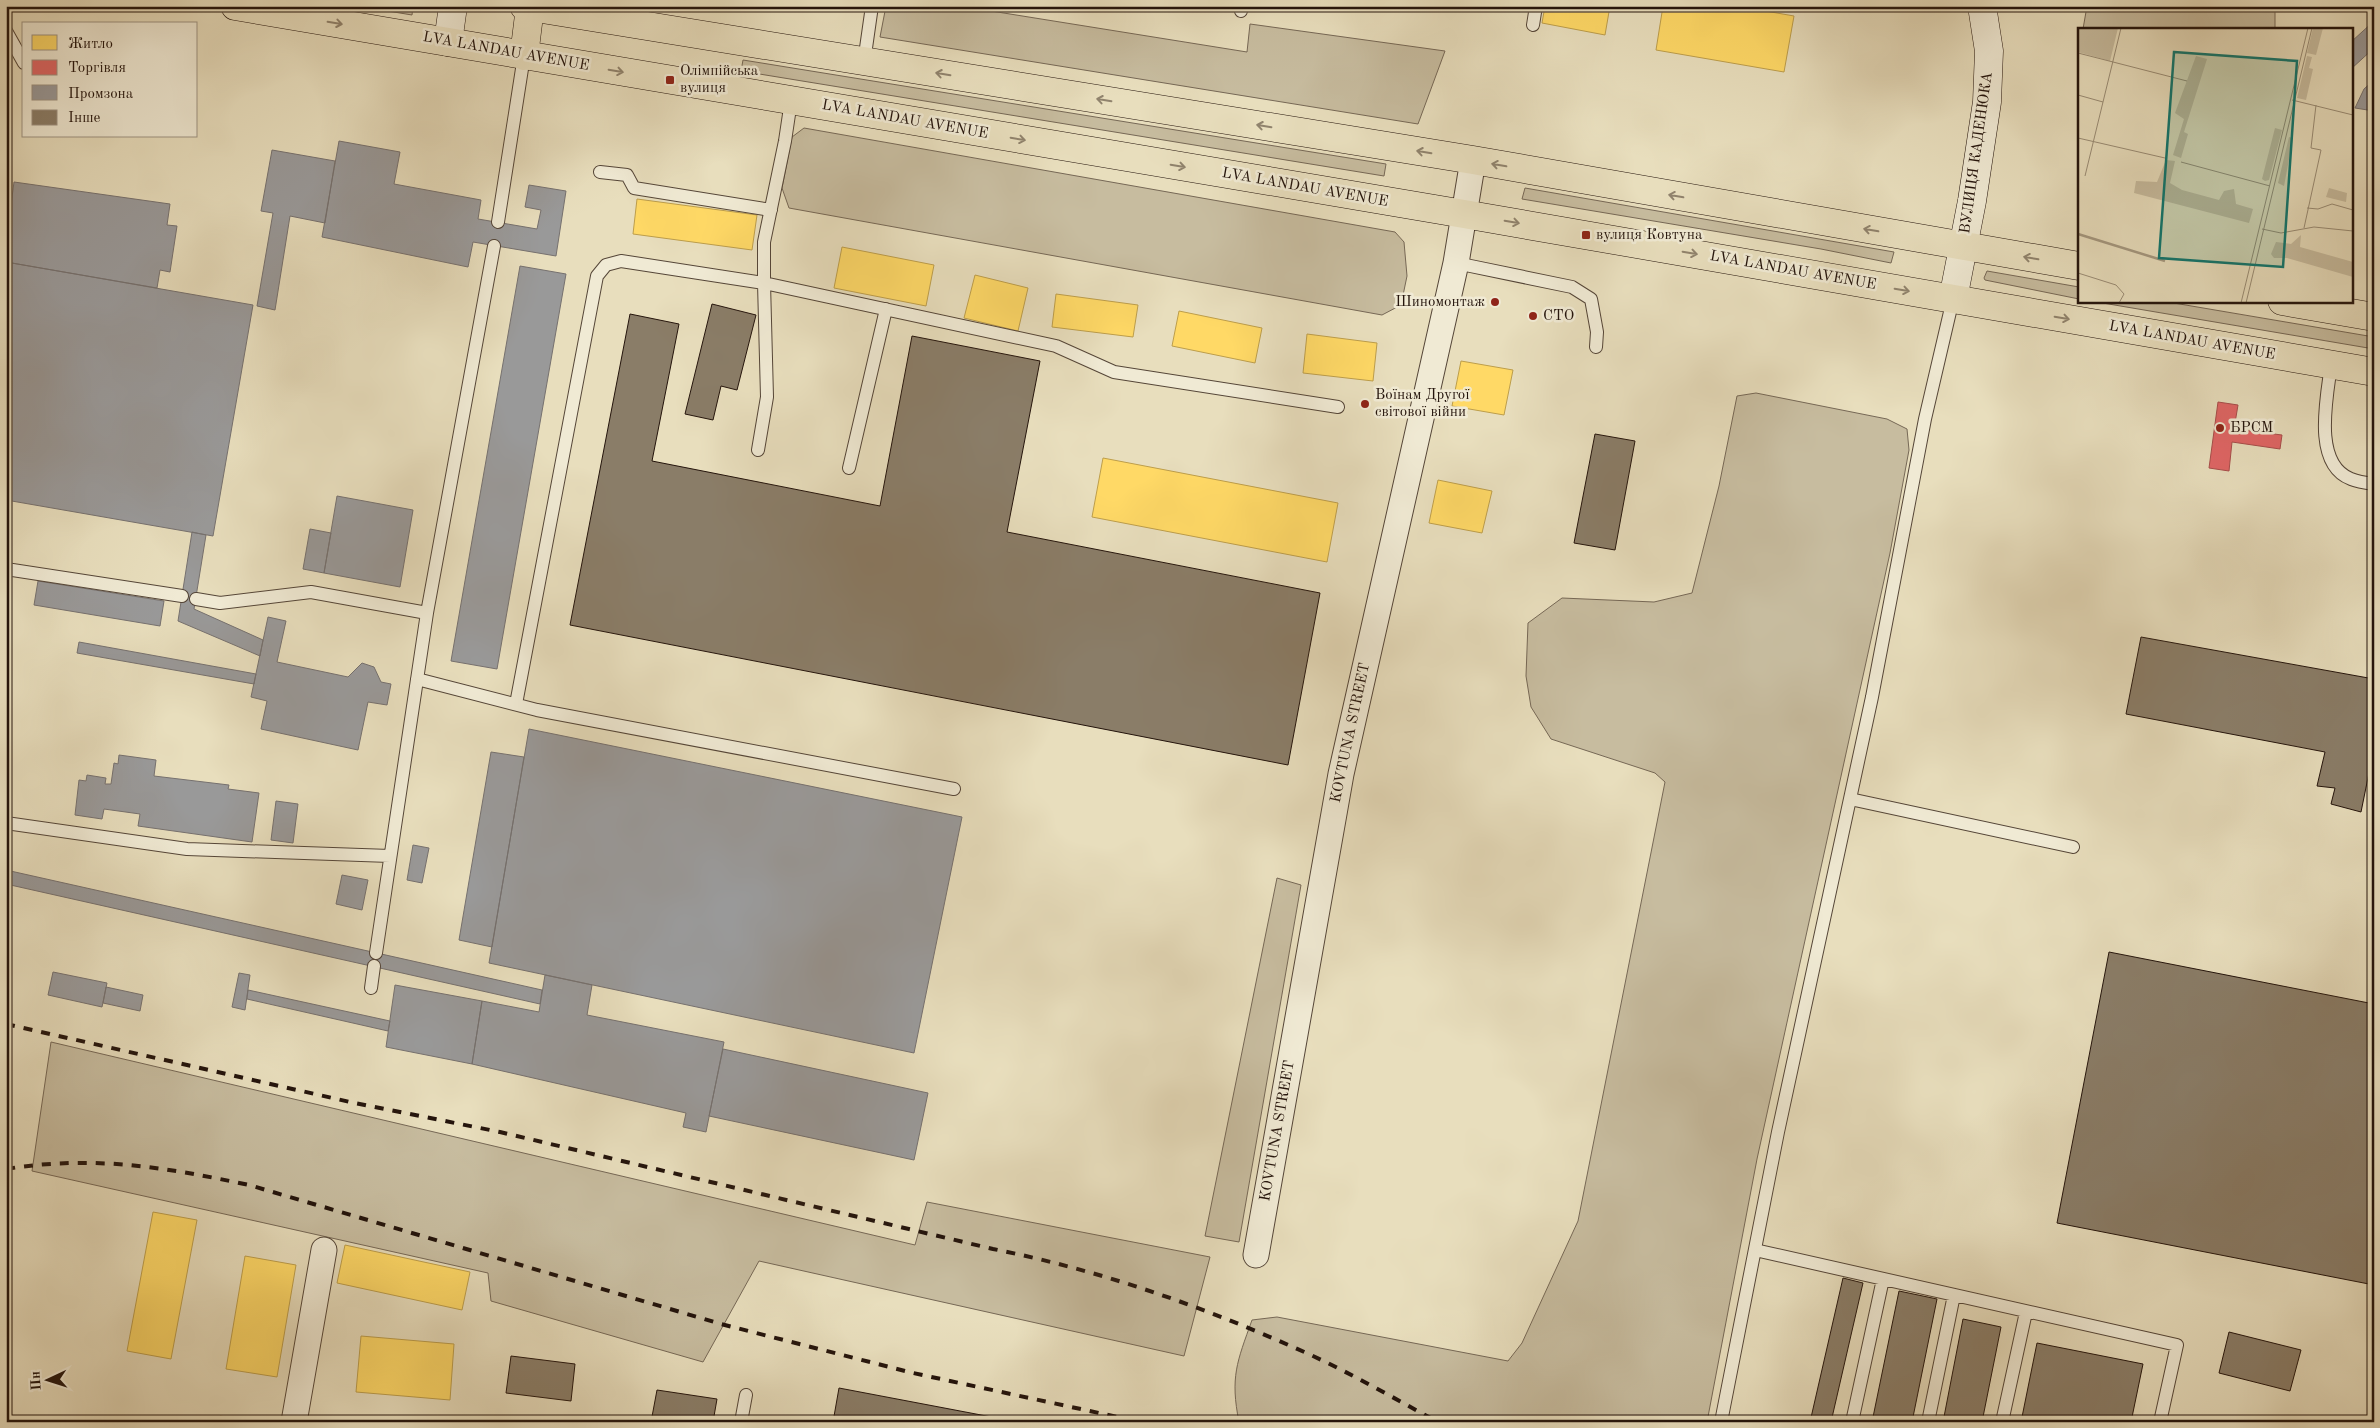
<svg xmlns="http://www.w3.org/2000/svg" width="2380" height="1428" viewBox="0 0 2380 1428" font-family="'Old Standard TT',serif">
  <rect width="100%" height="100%" fill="#e8debd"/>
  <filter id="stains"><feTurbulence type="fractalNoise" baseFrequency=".004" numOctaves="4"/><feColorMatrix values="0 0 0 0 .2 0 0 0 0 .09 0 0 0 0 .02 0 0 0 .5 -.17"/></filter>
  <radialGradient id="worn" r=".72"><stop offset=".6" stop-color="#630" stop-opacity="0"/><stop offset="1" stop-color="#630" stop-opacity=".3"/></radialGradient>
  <!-- green -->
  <path fill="#c7bc9f" stroke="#766856" d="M358,6H413L412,15Z
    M886,6H960L1247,52L1250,24L1445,51L1418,124L880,37Z
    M2087,6H2275V29H2083Z
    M743,60L1386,164L1384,176L741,71Z
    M804,128L1395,232L1404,242L1407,276L1401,305L1382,315L789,208L782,188L792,137Z
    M1525,188L1894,252L1891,263L1821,249L1522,199Z
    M1987,271L2079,287V299L1985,280L1984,278Z
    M2091,301H2162L2374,337V349Z
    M1756,393L1887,419L1907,429L1909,450L1890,553L1757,1159L1707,1422H1239C1230,1377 1237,1362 1252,1320L1277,1317L1508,1361L1522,1343L1578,1221L1665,782L1655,773L1551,739L1531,707L1526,676L1528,623L1562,598L1654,602L1692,593L1719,486L1737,396Z
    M1277,878L1301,885L1239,1242L1205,1236Z
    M51,1042L915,1245L927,1202L1210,1257L1184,1356L759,1261L703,1362L491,1301L488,1273L32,1171Z"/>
  <!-- homes -->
  <path fill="#ffd966" stroke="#bd9e4b" d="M1545,6H1610L1605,35L1542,23Z
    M1663,6H1737L1794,16L1784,72L1656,50Z
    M637,199L757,215L752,250L633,234Z
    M842,247L934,265L926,306L834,288Z
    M975,275L1028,288L1018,331L964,318Z
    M1056,294L1138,305L1133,337L1052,327Z
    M1179,311L1262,328L1255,363L1172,346Z
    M1307,334L1377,343L1373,381L1303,373Z
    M1461,361L1513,370L1504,415L1452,406Z
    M1103,458L1338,503L1327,562L1092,517Z
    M1438,480L1492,491L1482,533L1429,523Z
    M153,1212L197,1220L171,1359L127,1351Z
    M345,1245L470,1272L462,1310L337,1283Z
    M245,1256L296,1265L277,1377L226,1369Z
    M361,1336L454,1344L450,1400L356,1392Z
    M220,1416L258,1422H219Z"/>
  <!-- shops -->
  <path fill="#e06666" stroke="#a84d4b" d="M2218,402L2238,405L2234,429L2282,435L2280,449L2232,442L2229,471L2209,468Z"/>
  <!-- industry -->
  <path fill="#999" stroke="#76716f" d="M2374,21V48L2351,69V42Z
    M2374,80V111L2355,108L2364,89Z
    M339,141L400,152L394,184L481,200L478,219L537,229L541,210L525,207L529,185L566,191L556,256L473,242L468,267L322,237Z
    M272,150L335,161L325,223L290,216L275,310L257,306L273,213L261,211Z
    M14,182L170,204L167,225L177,226L170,272L160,270L157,288L6,262V243Z
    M6,262L253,305L213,536L6,500Z
    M520,266L566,274L497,669L451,661Z
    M337,496L413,510L400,587L324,573Z
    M310,529L331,533L324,573L303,569Z
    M192,532L206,535L194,609L263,640L260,656L178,621Z
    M38,581L164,601L160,626L34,605Z
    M268,617L286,621L277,662L348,677L362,663L374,667L381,682L391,684L387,705L368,702L358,750L261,729L267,701L251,697Z
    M79,642L256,674L254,684L77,653Z
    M529,729L962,817L914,1053L489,963Z
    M491,752L524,757L492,947L459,940Z
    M119,755L156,760L154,776L229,785L228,789L259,793L252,842L138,826L140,814L104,809L102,819L75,815L79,780L86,781L87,775L106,778L105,784H111L114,763L118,764Z
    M276,801L298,804L293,843L271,840Z
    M413,845L429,848L422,883L407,880Z
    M6,870L542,990L540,1004L6,884Z
    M342,875L368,880L362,910L336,904Z
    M53,972L107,983L102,1007L48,995Z
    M239,973L250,975L245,1010L232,1007Z
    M545,975L592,985L587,1015L724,1042L706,1132L683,1127L686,1113L472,1064L482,1001L539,1012Z
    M395,985L482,1001L472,1064L386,1047Z
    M106,987L143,995L140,1011L103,1003Z
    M248,990L390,1021L388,1031L247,999Z
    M723,1049L928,1093L914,1160L709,1116Z"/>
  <!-- building -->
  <path fill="#8a7d68" stroke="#24140c" d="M712,304L756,315L737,390L721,386L713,420L685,414Z
    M630,314L679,324L652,461L880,506L912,336L1040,361L1007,532L1320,593L1288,765L570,625Z
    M1595,434L1635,441L1615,550L1574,543Z
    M2141,637L2374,679V748L2361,812L2331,804L2335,788L2317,786L2325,752L2126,714Z
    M2109,952L2374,1004V1285L2057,1223Z
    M1843,1278L1863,1283L1831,1422H1810Z
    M1899,1291L1937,1299L1912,1422H1872Z
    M1963,1319L2001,1327L1982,1422H1943Z
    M2229,1332L2301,1350L2290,1391L2219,1373Z
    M2037,1343L2143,1364L2131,1422H2021Z
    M511,1356L575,1364L571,1401L506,1393Z
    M839,1388L1018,1422H833Z
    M657,1390L717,1399L713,1422H651Z"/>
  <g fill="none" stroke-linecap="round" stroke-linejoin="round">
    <!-- lane casing -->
    <g stroke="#554638" stroke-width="14">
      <path id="lane" d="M1241,11L1242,6
        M1533,25L1536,6
        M6,31L24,63
        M864,62L872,6
        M600,172L627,175L634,188L771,210
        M498,222L524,56
        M1456,263L1572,287L1591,299L1597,332L1596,347
        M2331,365C2327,397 2312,464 2351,479C2358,482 2366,483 2374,484
        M758,450L767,397L764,283L1056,346L1114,372L1338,407
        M849,468L886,309
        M6,569L182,596
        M196,599L220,603L311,592L427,613L494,246
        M417,679L537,710L954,789
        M516,704L597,276L606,265L621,261L764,283V242L785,141L791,101
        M1850,799L2073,847
        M6,823L187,849L390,856
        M376,953L427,613
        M371,988L374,966
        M1755,1250L2177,1345L2160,1422
        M741,1422L746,1395
        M1721,1422L1778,1132L1872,697L1925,419L1953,299
        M1852,1422L1883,1279
        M1928,1422L1954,1295
        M2002,1422L2026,1312"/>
    </g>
    <!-- street casing -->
    <g stroke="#554638" stroke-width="27">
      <path id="street" d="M1256,1255L1341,774L1456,263L1473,160
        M294,1422L324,1250"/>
    </g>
    <!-- secondary casing -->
    <g stroke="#24140c" stroke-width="29">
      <path id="secondary" d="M448,42L453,6
        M1953,299L1972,201L1987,102L1989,51L1982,6"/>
    </g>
    <!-- primary casing -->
    <g stroke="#24140c" stroke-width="29">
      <path id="primary" d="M235,6L1464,214L2374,372
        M524,6L1473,160L2079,266
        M524,56L530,7
        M2282,301L2374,317"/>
    </g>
    <!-- lane -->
    <use href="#lane" stroke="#f0ead4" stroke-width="12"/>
    <!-- street -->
    <use href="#street" stroke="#f0ead4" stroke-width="25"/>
    <!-- secondary -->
    <use href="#secondary" stroke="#f0ead4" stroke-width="28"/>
    <!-- primary -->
    <use href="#primary" stroke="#e8debd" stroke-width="28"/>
    <!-- rail -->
    <path stroke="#24140c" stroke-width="4" stroke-dasharray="9 9" stroke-linecap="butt" d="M6,1024L350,1102L500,1132L993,1249C1104,1271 1210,1309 1313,1356C1356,1376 1397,1400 1438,1422
      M6,1169C94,1155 164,1167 249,1185L721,1324L913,1373L1141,1422"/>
  </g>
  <!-- one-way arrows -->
  <defs><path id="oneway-shaft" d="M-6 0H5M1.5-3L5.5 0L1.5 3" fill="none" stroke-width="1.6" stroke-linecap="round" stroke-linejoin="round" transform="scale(1.25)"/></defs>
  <g stroke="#90836d">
    <use href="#oneway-shaft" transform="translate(335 23) rotate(9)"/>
    <use href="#oneway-shaft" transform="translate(616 71) rotate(10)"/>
    <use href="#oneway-shaft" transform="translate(943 74) rotate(-171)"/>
    <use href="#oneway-shaft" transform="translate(1104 100) rotate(-171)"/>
    <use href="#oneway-shaft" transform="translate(1264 126) rotate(-171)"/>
    <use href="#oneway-shaft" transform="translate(1018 139) rotate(10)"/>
    <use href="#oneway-shaft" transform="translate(1424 152) rotate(-171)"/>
    <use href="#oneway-shaft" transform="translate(1499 165) rotate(-170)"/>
    <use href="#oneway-shaft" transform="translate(1178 166) rotate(10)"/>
    <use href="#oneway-shaft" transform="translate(1676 196) rotate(-170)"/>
    <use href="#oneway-shaft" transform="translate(1512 222) rotate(10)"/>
    <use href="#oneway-shaft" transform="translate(1871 230) rotate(-170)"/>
    <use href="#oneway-shaft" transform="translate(1690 253) rotate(10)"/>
    <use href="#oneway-shaft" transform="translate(2031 258) rotate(-170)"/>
    <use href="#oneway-shaft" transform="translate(1902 290) rotate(10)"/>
    <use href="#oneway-shaft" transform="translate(2062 318) rotate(10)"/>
  </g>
  <!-- markers -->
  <g fill="#8f2418" stroke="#f0ead4" stroke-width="2">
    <rect x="665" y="75" width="10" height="10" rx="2.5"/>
    <rect x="1581" y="230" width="10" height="10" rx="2.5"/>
    <circle cx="1495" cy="302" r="5"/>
    <circle cx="1533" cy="316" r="5"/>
    <circle cx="1365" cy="404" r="5"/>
    <circle cx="2220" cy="428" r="5"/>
  </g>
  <g text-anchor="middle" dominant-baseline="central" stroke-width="5" stroke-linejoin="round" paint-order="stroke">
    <!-- street labels -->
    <g font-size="15" fill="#24140c" stroke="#f0ead4">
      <text transform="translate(506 52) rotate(10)">LVA LANDAU AVENUE</text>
      <text transform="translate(905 120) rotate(10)">LVA LANDAU AVENUE</text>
      <text transform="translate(1977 153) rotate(-82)">ВУЛИЦЯ КАДЕНЮКА</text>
      <text transform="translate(1305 188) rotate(10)">LVA LANDAU AVENUE</text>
      <text transform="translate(1793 271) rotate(10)">LVA LANDAU AVENUE</text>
      <text transform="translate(2192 341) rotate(10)">LVA LANDAU AVENUE</text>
      <text transform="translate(1351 733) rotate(-78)">KOVTUNA STREET</text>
      <text transform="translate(1278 1131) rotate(-80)">KOVTUNA STREET</text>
    </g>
    <!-- poi labels -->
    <g font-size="15" fill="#24140c" stroke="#f0ead4" text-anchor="start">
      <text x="680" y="71">Олімпійська<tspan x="680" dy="17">вулиця</tspan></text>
      <text x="1596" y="235">вулиця Ковтуна</text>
      <text x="1485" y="302" text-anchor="end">Шиномонтаж</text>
      <text x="1543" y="316">СТО</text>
      <text x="1375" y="395">Воїнам Другої<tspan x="1375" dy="17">світової війни</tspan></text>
      <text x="2230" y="428">БРСМ</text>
    </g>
  </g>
  <!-- overview -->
  <g transform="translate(2078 28)">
    <rect width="275" height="275" fill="#e8debd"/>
    <path d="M0,0H40L32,33L0,24ZM235,0H245L238,27L229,25ZM118,28L129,31L106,104L110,106L103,130L95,127L106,91L97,85ZM229,28L234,29L231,40L235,41L228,72L219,70ZM197,100L204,102L191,152L187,153L184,151ZM211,109L215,110L206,158L200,155ZM88,132L97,133L92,155L104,162L141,172L146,163L156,161L158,176L175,181L171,195L56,165L58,153L79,154ZM251,160L269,165L268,174L248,169ZM223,207L222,219L275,234V249L209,230H196L193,226L198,214L213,216Z" fill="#c7bc9f"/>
    <path fill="none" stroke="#a59981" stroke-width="2.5" d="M0,206L87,233"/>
    <path fill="none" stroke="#9a8d76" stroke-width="1" d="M0,25L109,53M0,67L25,74M214,72L275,87M0,110L87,130M103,134L192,158M7,148L43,0M229,180L240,181L254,176L275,182M226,200L243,122L233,120L238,77M184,201L203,205L236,199L275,203M0,245L38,257L46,266L41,275M163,275L230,0M168,275L234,0"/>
    <path fill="#0f766e" fill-opacity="0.15" stroke="#0f766e" stroke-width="2.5" d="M96,24L219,33L205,239L81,230Z"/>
    <rect width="275" height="275" fill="none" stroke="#24140c" stroke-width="2.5"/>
  </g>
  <!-- margin -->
  <rect width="2380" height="1428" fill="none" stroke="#e8debd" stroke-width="25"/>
  <rect x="8" y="8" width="2365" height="1413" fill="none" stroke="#24140c" stroke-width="2.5"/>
  <rect x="12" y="12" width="2355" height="1403" fill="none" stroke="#24140c"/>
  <!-- legend -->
  <rect x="22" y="22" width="175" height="115" fill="#f0ead4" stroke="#9e9484"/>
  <rect x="32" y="35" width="25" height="15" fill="#ffd966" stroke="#9e9484"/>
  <text x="68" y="48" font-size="15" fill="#24140c">Житло</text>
  <rect x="32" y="60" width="25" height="15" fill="#e06666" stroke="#9e9484"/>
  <text x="68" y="72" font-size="15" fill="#24140c">Торгівля</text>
  <rect x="32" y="85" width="25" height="15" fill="#999999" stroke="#9e9484"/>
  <text x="68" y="98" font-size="15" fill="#24140c">Промзона</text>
  <rect x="32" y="110" width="25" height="15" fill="#8a7d68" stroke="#9e9484"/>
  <text x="68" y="122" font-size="15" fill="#24140c">Інше</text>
  <!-- north arrow -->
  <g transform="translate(48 1380) rotate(266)" stroke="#f0ead4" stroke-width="4" paint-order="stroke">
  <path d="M0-4L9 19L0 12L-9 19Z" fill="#24140c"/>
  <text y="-8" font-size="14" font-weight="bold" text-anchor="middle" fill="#24140c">Пн</text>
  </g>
  <rect width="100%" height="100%" filter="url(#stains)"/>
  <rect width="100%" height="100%" fill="url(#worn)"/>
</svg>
